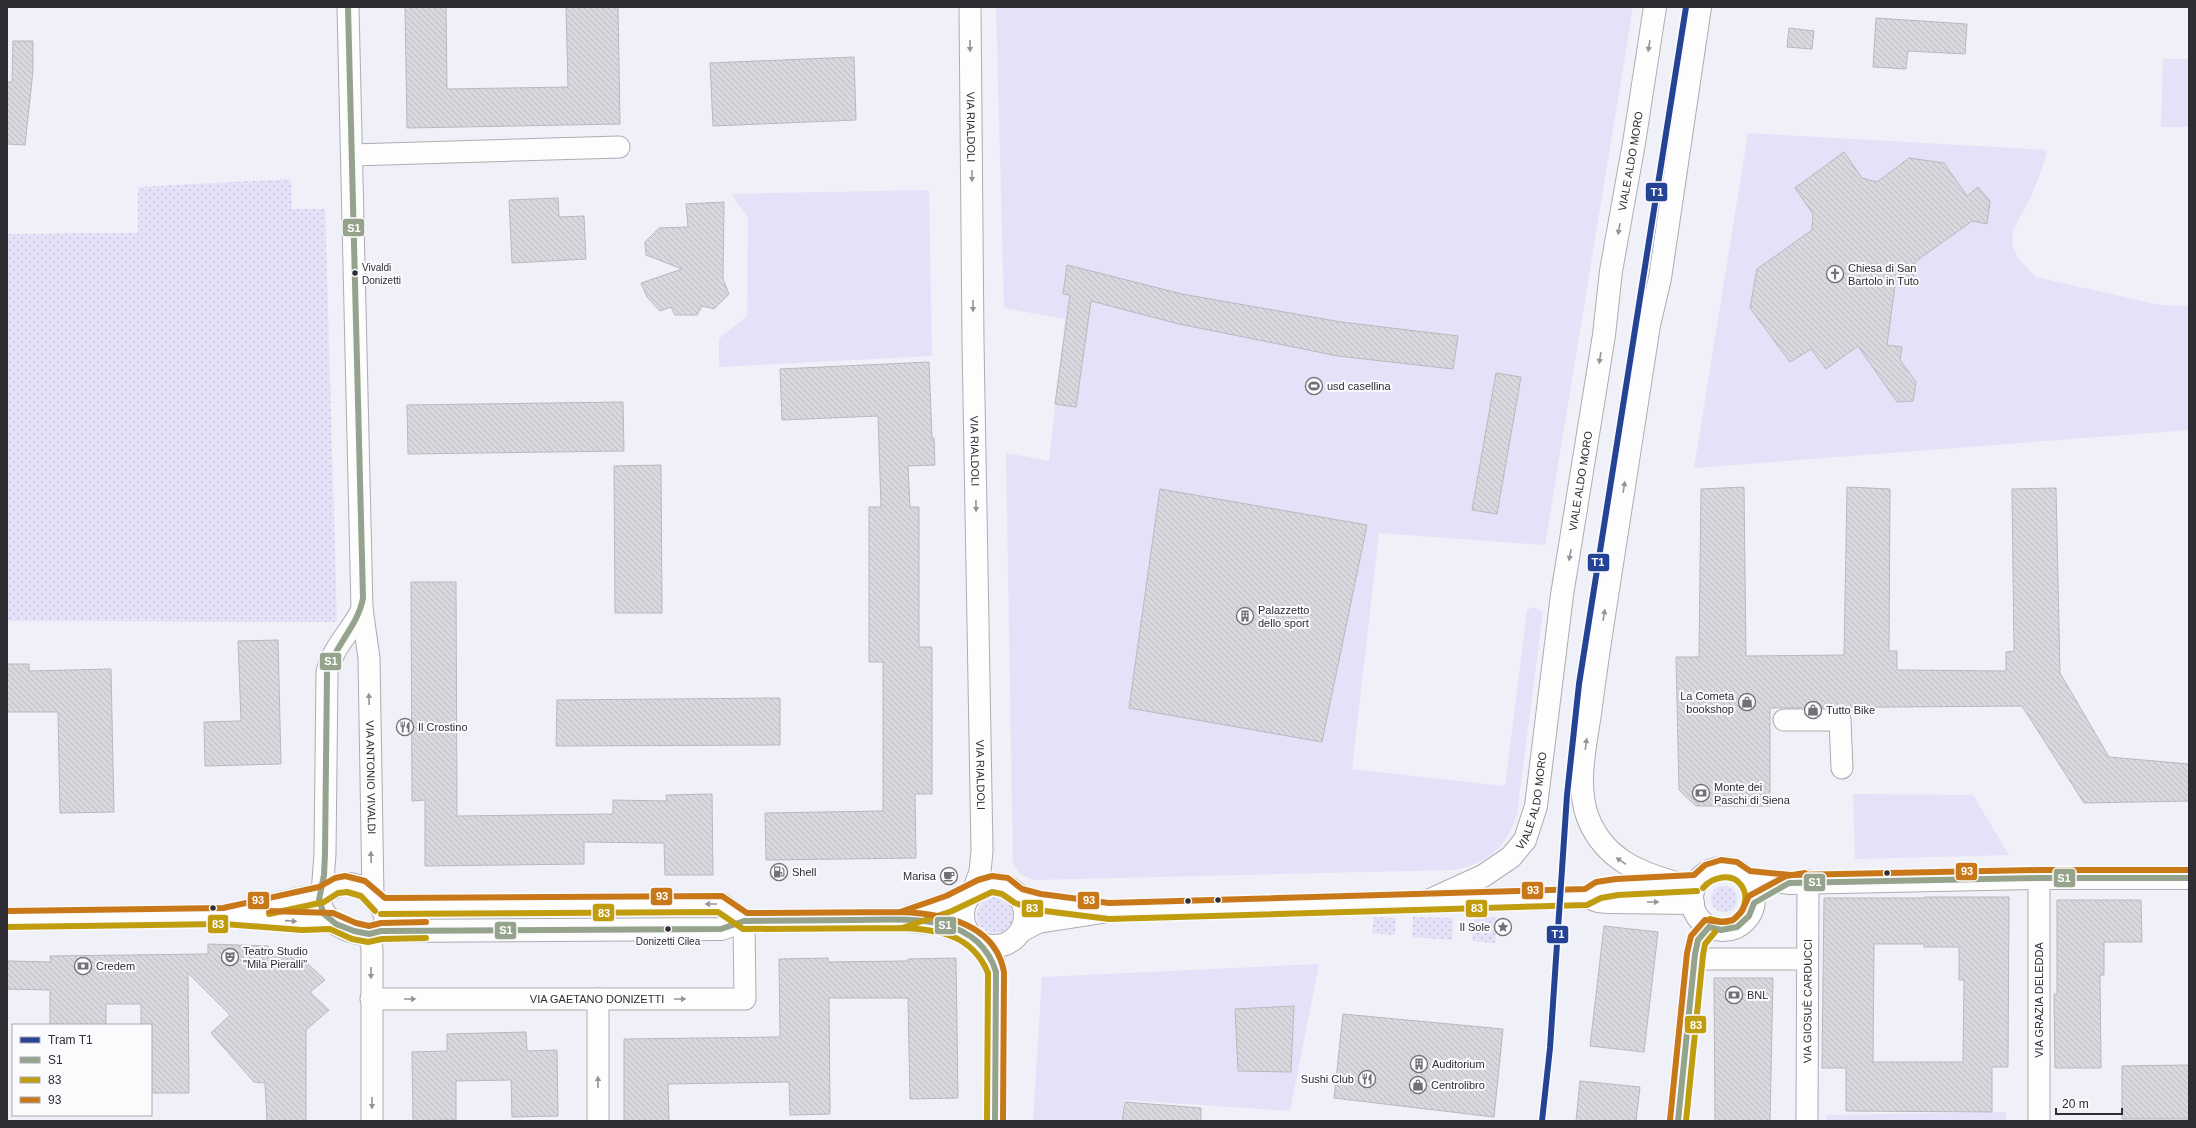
<svg xmlns="http://www.w3.org/2000/svg" width="2196" height="1128" viewBox="0 0 2196 1128" font-family="Helvetica,sans-serif">
  <defs>
    <pattern id="grass-dots" width="8" height="8" patternUnits="userSpaceOnUse"><rect width="8" height="8" fill="#e3e2f9"/><path d="M2 2h.1M6 6h.1" fill="none" stroke="#c3c2d6" stroke-width="1.8" stroke-linecap="round"/></pattern>
    <pattern id="building-back-hatch" width="6" height="6" patternUnits="userSpaceOnUse"><rect width="6" height="6" fill="#d8d8df"/><path d="M-1 5l2 2M0 0l6 6M5-1l2 2" fill="none" stroke="#babac0"/></pattern>
  </defs>
  <rect width="100%" height="100%" fill="#f0f0f8"/>
  <!-- grass -->
  <path fill="url(#grass-dots)" d="M291,179L292,209H325L337,622L7,621V234L138,233V187Z
    M1711 899a13 13 0 1 1 26 0a13 13 0 1 1-26 0Z
    M977 915a18 18 0 1 1 36 0a18 18 0 1 1-36 0Z
    M1374,917L1396,918L1395,935L1372,933Z
    M1413,917L1453,918L1452,940L1412,937Z
    M1474,917H1493L1497,920L1495,943L1472,941Z"/>
  <!-- park -->
  <path fill="#e3e2f9" d="M996,7H1633L1545,545L1379,533L1352,769L1505,786L1527,610L1534,607L1543,612L1517,814C1508,846 1485,866 1452,870L1033,880L1020,874L1013,864L1006,453L1049,461L1065,319L1004,308Z
    M2163,59H2189V127H2161Z
    M1748,133L2047,150L2044,163L2031,197L2013,230L2012,244L2017,257L2036,277L2160,305L2189,306V430L1694,468Z
    M929,190L932,356L719,367V339L747,316L748,218L731,194Z
    M1853,794L1973,795L2009,855L1855,859Z
    M1319,964L1290,1111L1124,1100L1121,1121H1033L1042,977Z
    M2006,1112V1121H1826V1115Z"/>
  <!-- building -->
  <path fill="url(#building-back-hatch)" stroke="#b8b8be" fill-rule="evenodd" d="M405,7H446L447,89L568,87L566,7H618L620,124L407,128Z
    M1876,18L1967,24L1965,54L1908,51L1906,69L1873,67Z
    M1789,28L1814,31L1812,49L1787,47Z
    M13,41H33V71L25,145L7,144V82H12Z
    M854,57L856,120L713,126L710,63Z
    M1844,152L1862,178L1877,182L1909,158L1944,163L1967,196L1978,187L1990,201L1987,224L1972,221L1915,262L1913,281L1896,278L1887,345L1902,347L1900,360L1916,382L1913,401L1897,402L1858,346L1826,369L1811,349L1790,362L1750,308L1757,269L1812,230L1813,214L1795,188Z
    M558,198L559,217L584,216L586,259L512,263L509,200Z
    M724,202L723,279L729,294L714,309L702,306L697,315H675L671,307L660,311L647,297L641,283L682,269L646,255L645,242L659,228L688,227L686,204Z
    M1067,265L1182,294L1341,322L1458,336L1453,369L1338,356L1179,324L1091,301L1076,407L1055,404L1070,295L1063,294Z
    M929,362L932,438H934L935,465L908,466L910,507H919V647H932V794H915L916,858L766,860L765,813L883,811V662H869V507H881L878,416L782,420L780,369Z
    M1496,373L1521,377L1497,514L1472,510Z
    M623,402L624,451L408,454L407,405Z
    M661,465L662,613H615L614,466Z
    M1744,487L1746,656L1844,655L1847,487L1890,489L1889,651H1897V670L2006,671V652L2014,651L2012,489L2056,488L2060,673L2109,757L2189,764V801L2084,803L2022,706L1770,708V806H1696L1679,790L1676,657H1699L1701,489Z
    M1160,489L1367,525L1322,742L1129,708Z
    M411,582H456L457,816L613,814V800L667,801L666,795L712,794L713,875H665L664,843L584,842V864L425,866V800L412,801Z
    M278,640L281,764L205,766L204,722L241,721L238,641Z
    M7,664H29V671L111,669L114,812L60,813L58,712H7Z
    M780,698V745L556,746L557,700Z
    M1924,897H2009L2008,1067H1992V1112L1846,1111V1068H1822L1824,898H1924ZM1874,944H1924V947H1959V980H1964L1963,1062H1873Z
    M2057,900H2141L2142,942H2104V975H2100L2101,1068H2055L2054,994H2057Z
    M1604,926L1658,932L1644,1052L1590,1046Z
    M208,944L268,946L279,958L290,947L325,980L310,992L329,1010L306,1030V1121H267L265,1083L254,1082L211,1033L230,1015L188,973L189,1093H151V1025H141V1004H106V1025H50V990L7,989V961L51,962L50,956L208,954Z
    M828,958V962L908,961V959L956,958L958,1098L910,1099L908,998H829L830,1114L790,1115L789,1082L668,1084L669,1121H624V1039L780,1037L779,959Z
    M1714,978H1773L1770,1121H1715Z
    M1294,1006L1291,1072L1238,1071L1235,1009Z
    M1343,1014L1503,1029L1494,1117L1334,1098Z
    M526,1032L527,1051L557,1050L558,1116L512,1117L511,1080L456,1081V1120L413,1121L412,1052L447,1051V1034Z
    M2189,1065V1119H2122V1066Z
    M1580,1081L1640,1087L1636,1121H1576Z
    M1125,1102L1201,1108V1121H1122Z"/>
  <g fill="none" stroke-linecap="round" stroke-linejoin="round">
    <!-- street casing -->
    <g stroke="#acacb2" stroke-width="23">
      <g id="street">
        <path id="s1" d="M348,7L362,609L369,658L373,896"/>
        <path id="s2" d="M970,7L973,341L982,851L980,872L972,893"/>
        <path d="M352,155L619,147"/>
        <path d="M1784,720H1840L1842,768"/>
        <path d="M322,894L325,854L327,672C332,648 351,632 362,609"/>
        <path d="M369,934L372,949V1121"/>
        <path d="M982,944L994,961L996,972L995,1121"/>
        <path d="M1694,959H1807"/>
        <path id="s3" d="M371,999H745L744,921"/>
        <path d="M598,1121V999"/>
        <path d="M1678,1121L1695,954L1698,940L1709,927"/>
        <path id="s4" d="M1807,1121L1808,881"/>
        <path d="M2039,1121V878"/>
      </g>
    </g>
    <!-- secondary casing -->
    <g stroke="#acacb2" stroke-width="24">
      <g id="secondary">
        <circle cx="1723" cy="899" r="31"/>
        <path d="M1747,879L1791,883L2039,878H2189"/>
        <circle cx="994" cy="915" r="31"/>
        <path d="M1683,885C1642,874 1605,861 1588,818C1576,787 1585,746 1590,714C1594,681 1599,648 1604,615C1619,518 1634,422 1649,325L1660,278L1700,7"/>
        <path d="M1599,890L1664,885"/>
        <path d="M1018,896L1039,902L1082,908"/>
        <path id="s5" d="M1428,901L1483,876L1511,857L1525,840L1536,806L1562,595L1604,335L1611,271L1634,143L1655,7"/>
        <path d="M381,906L721,904L744,921"/>
        <path d="M247,911C265,906 284,902 303,898C309,896 315,896 321,894C331,890 336,883 349,884C362,885 371,893 378,903C383,909 388,917 384,925C375,947 310,924 322,894"/>
        <path d="M908,917L949,903L972,893"/>
        <path d="M7,919L224,916L303,922L332,921"/>
        <path d="M381,931L721,929L744,921L901,920L940,924L970,935"/>
        <path d="M1021,931L1038,922L1109,911L1587,897L1598,901L1608,902L1693,903"/>
      </g>
    </g>
    <!-- street -->
    <use href="#street" stroke="#fdfdfe" stroke-width="21"/>
    <!-- secondary -->
    <use href="#secondary" stroke="#fdfdfe" stroke-width="22"/>
    <!-- bus-1 casing -->
    <g stroke="#fbfbfe" stroke-width="9">
      <path id="bus-1" d="M348,7L363,598C358,626 335,645 327,672L325,854L324,875L319,900L324,914L336,924L354,931L369,934L381,931L721,929L744,921C780,921 815,920 851,920C902,920 977,910 996,972L995,1121
        M1709,927L1721,930L1737,927L1749,916L1754,903L1789,883L2039,878H2189
        M1678,1121L1695,954L1698,940L1709,927"/>
    </g>
    <!-- bus-2 casing -->
    <g stroke="#fbfbfe" stroke-width="9">
      <path id="bus-2" d="M1703,888C1712,877 1732,872 1741,885C1751,898 1742,920 1726,922C1721,922 1715,920 1710,919
        M269,914L324,902L338,893L347,892L361,896L375,911
        M381,914L718,912L743,929L902,928L952,911L992,892L1002,894L1015,903L1037,910L1109,919L1587,905L1601,898L1618,895L1697,891
        M7,927L224,924L302,930L330,929L352,939L368,942L382,939L426,938
        M899,928C937,929 972,934 988,973L987,1121
        M1686,1121L1703,955L1705,944L1715,932"/>
    </g>
    <!-- bus-3 casing -->
    <g stroke="#fbfbfe" stroke-width="9">
      <path id="bus-3" d="M7,911L223,908L319,887L335,878L345,876L365,881L385,898L722,896L747,913L900,912L946,896L978,880L992,876L1008,878L1022,889L1041,894L1109,903L1585,889L1596,882L1616,879L1694,875L1705,865L1721,860L1737,862L1750,871L1791,875L2039,870H2189
        M269,911L333,913L356,923L369,926L381,923L426,922
        M899,912C941,913 995,923 1004,972L1003,1121
        M1670,1120L1687,953L1691,936L1705,920L1721,922L1733,920L1742,911L1749,896L1786,876L1805,873"/>
    </g>
    <!-- bus-1 -->
    <use href="#bus-1" stroke="#95a38c" stroke-width="6"/>
    <!-- bus-2 -->
    <use href="#bus-2" stroke="#c09c0f" stroke-width="6"/>
    <!-- bus-3 -->
    <use href="#bus-3" stroke="#c87819" stroke-width="6"/>
    <!-- tram-1 casing -->
    <g stroke="#fbfbfe" stroke-width="9">
      <path id="tram-1" d="M1542,1121L1550,1048L1567,795L1579,684L1686,7"/>
    </g>
    <!-- tram-1 -->
    <use href="#tram-1" stroke="#254395" stroke-width="6"/>
  </g>
  <!-- one-way arrows -->
  <defs><path id="oneway-solid" d="M-6-.8H1V-3.2L6.5 0L1 3.2V.8H-6Z"/></defs>
  <g fill="#959598">
    <use href="#oneway-solid" transform="translate(970 46) rotate(90)"/>
    <use href="#oneway-solid" transform="translate(1649 46) rotate(99)"/>
    <use href="#oneway-solid" transform="translate(972 176) rotate(90)"/>
    <use href="#oneway-solid" transform="translate(1619 229) rotate(100)"/>
    <use href="#oneway-solid" transform="translate(973 306) rotate(90)"/>
    <use href="#oneway-solid" transform="translate(1600 358) rotate(99)"/>
    <use href="#oneway-solid" transform="translate(1624 487) rotate(-81)"/>
    <use href="#oneway-solid" transform="translate(976 506) rotate(89)"/>
    <use href="#oneway-solid" transform="translate(1570 555) rotate(100)"/>
    <use href="#oneway-solid" transform="translate(1604 615) rotate(-81)"/>
    <use href="#oneway-solid" transform="translate(369 699) rotate(-91)"/>
    <use href="#oneway-solid" transform="translate(1586 744) rotate(-83)"/>
    <use href="#oneway-solid" transform="translate(371 857) rotate(-92)"/>
    <use href="#oneway-solid" transform="translate(1621 861) rotate(-145)"/>
    <use href="#oneway-solid" transform="translate(1653 902)"/>
    <use href="#oneway-solid" transform="translate(711 904) rotate(180)"/>
    <use href="#oneway-solid" transform="translate(291 921) rotate(4)"/>
    <use href="#oneway-solid" transform="translate(371 973) rotate(91)"/>
    <use href="#oneway-solid" transform="translate(410 999)"/>
    <use href="#oneway-solid" transform="translate(680 999)"/>
    <use href="#oneway-solid" transform="translate(598 1082) rotate(-90)"/>
    <use href="#oneway-solid" transform="translate(372 1103) rotate(90)"/>
  </g>
  <!-- icons -->
  <defs>
    <g id="church-ring" transform="scale(0.9)"><circle r="9.5" fill="#fbfbfe" stroke="#717178" stroke-width="1.5"/><path d="M-1.2-6h2.4v3.5h3.3v2.4h-3.3V6h-2.4V-.1h-3.3v-2.4h3.3Z" fill="#717178"/></g>
    <g id="stadium-ring" transform="scale(0.9)"><circle r="9.5" fill="#fbfbfe" stroke="#717178" stroke-width="1.5"/><path d="M0-5a6.5 5 0 1 0 0 10a6.5 5 0 1 0 0-10ZM-3.5-1.8h7v3.6h-7Z" fill="#717178"/></g>
    <g id="building-ring" transform="scale(0.9)"><circle r="9.5" fill="#fbfbfe" stroke="#717178" stroke-width="1.5"/><path d="M-4-6H4V6H1V3H-1V6H-4ZM-2.5-4.3h1.7v1.8h-1.7ZM.8-4.3h1.7v1.8H.8ZM-2.5-1h1.7V.8h-1.7ZM.8-1h1.7V.8H.8Z" fill="#717178"/></g>
    <g id="shop-ring" transform="scale(0.9)"><circle r="9.5" fill="#fbfbfe" stroke="#717178" stroke-width="1.5"/><path d="M-5-2.5h2.3a2.7 3.5 0 0 1 5.4 0H5L5.5 6h-11ZM-1.5-2.5h3a1.5 2.3 0 0 0-3 0Z" fill="#717178"/></g>
    <g id="restaurant-ring" transform="scale(0.9)"><circle r="9.5" fill="#fbfbfe" stroke="#717178" stroke-width="1.5"/><path d="M-5-6h1v4h1v-4h1v4h1v-4h1v5L-1.5 .5V6h-2V.5L-5-1ZM5-6V6H3V1.5H1.5Q1.5-4 5-6Z" fill="#717178"/></g>
    <g id="bank-ring" transform="scale(0.9)"><circle r="9.5" fill="#fbfbfe" stroke="#717178" stroke-width="1.5"/><path d="M-6-4H6V4H-6ZM0-2.3a2.3 2.3 0 1 0 0 4.6a2.3 2.3 0 1 0 0-4.6Z" fill="#717178"/></g>
    <g id="fuel-ring" transform="scale(0.9)"><circle r="9.5" fill="#fbfbfe" stroke="#717178" stroke-width="1.5"/><path d="M-5.5-6h7V0h2V4h1.3V-2.5L3-4.5l.8-.8L6-3V5H2.5V1h-1V6h-7ZM-4.2-4.7v3.2H.2V-4.7Z" fill="#717178"/></g>
    <g id="cafe-ring" transform="scale(0.9)"><circle r="9.5" fill="#fbfbfe" stroke="#717178" stroke-width="1.5"/><path d="M-5.5-4.5H6V0H3Q3 3.5 0 3.5H-2.5Q-5.5 3.5-5.5 0ZM3-3.2v2h1.7v-2ZM-6 4.5H4V6H-6Z" fill="#717178"/></g>
    <g id="sight-ring" transform="scale(0.9)"><circle r="9.5" fill="#fbfbfe" stroke="#717178" stroke-width="1.5"/><path d="M0-6L1.8-2.2L6-1.7L2.9 1.2L3.7 5.4L0 3.3L-3.7 5.4L-2.9 1.2L-6-1.7L-1.8-2.2Z" fill="#717178"/></g>
    <g id="theatre-ring" transform="scale(0.9)"><circle r="9.5" fill="#fbfbfe" stroke="#717178" stroke-width="1.5"/><path d="M-5-5.5Q0-4 5-5.5V0Q5 5 0 6Q-5 5-5 0ZM-3.3-2.5H-1v1.5H-3.3ZM1-2.5H3.3v1.5H1ZM-2.8 1Q0 5.5 2.8 1Z" fill="#717178"/></g>
  </defs>
  <g fill-rule="evenodd">
    <use href="#church-ring" x="1835" y="274"/>
    <use href="#stadium-ring" x="1314" y="386"/>
    <use href="#building-ring" x="1245" y="616"/>
    <use href="#shop-ring" x="1747" y="702"/>
    <use href="#shop-ring" x="1813" y="710"/>
    <use href="#restaurant-ring" x="405" y="727"/>
    <use href="#bank-ring" x="1701" y="793"/>
    <use href="#fuel-ring" x="779" y="872"/>
    <use href="#cafe-ring" x="949" y="876"/>
    <use href="#sight-ring" x="1503" y="927"/>
    <use href="#theatre-ring" x="230" y="957"/>
    <use href="#bank-ring" x="83" y="966"/>
    <use href="#bank-ring" x="1734" y="995"/>
    <use href="#building-ring" x="1419" y="1064"/>
    <use href="#restaurant-ring" x="1367" y="1079"/>
    <use href="#shop-ring" x="1418" y="1085"/>
  </g>
  <!-- markers -->
  <g fill="#2d2d33" stroke="#fbfbfe" stroke-width="1.5">
    <circle cx="355" cy="273" r="3.5"/>
    <circle cx="1887" cy="873" r="3.5"/>
    <circle cx="1218" cy="900" r="3.5"/>
    <circle cx="1188" cy="901" r="3.5"/>
    <circle cx="213" cy="908" r="3.5"/>
    <circle cx="668" cy="929" r="3.5"/>
  </g>
  <g text-anchor="middle" dominant-baseline="central" stroke-width="4" stroke-linejoin="round" paint-order="stroke">
    <!-- bus labels -->
    <g font-size="10" fill="#2d2d33" stroke="#fbfbfe" text-anchor="start">
      <text x="362" y="267">Vivaldi<tspan x="362" dy="13">Donizetti</tspan></text>
      <text x="668" y="941" text-anchor="middle">Donizetti Cilea</text>
    </g>
    <!-- street labels -->
    <g font-size="11" fill="#2d2d33" stroke="#fbfbfe">
      <text stroke="none"><textPath href="#s2" startOffset="120">VIA RIALDOLI</textPath></text>
      <text stroke="none"><textPath href="#s5" startOffset="804">VIALE ALDO MORO</textPath></text>
      <text stroke="none"><textPath href="#s2" startOffset="444">VIA RIALDOLI</textPath></text>
      <text stroke="none"><textPath href="#s5" startOffset="480">VIALE ALDO MORO</textPath></text>
      <text stroke="none"><textPath href="#s2" startOffset="768">VIA RIALDOLI</textPath></text>
      <text stroke="none"><textPath href="#s1" startOffset="771">VIA ANTONIO VIVALDI</textPath></text>
      <text stroke="none"><textPath href="#s5" startOffset="156">VIALE ALDO MORO</textPath></text>
      <text stroke="none"><textPath href="#s3" startOffset="226">VIA GAETANO DONIZETTI</textPath></text>
      <text transform="translate(2039 1000) rotate(-90)">VIA GRAZIA DELEDDA</text>
      <text stroke="none"><textPath href="#s4" startOffset="120">VIA GIOSUÈ CARDUCCI</textPath></text>
    </g>
    <!-- poi labels -->
    <g font-size="11" fill="#2d2d33" stroke="#fbfbfe" text-anchor="start">
      <text x="1848" y="268">Chiesa di San<tspan x="1848" dy="13">Bartolo in Tuto</tspan></text>
      <text x="1327" y="386">usd casellina</text>
      <text x="1258" y="610">Palazzetto<tspan x="1258" dy="13">dello sport</tspan></text>
      <text x="1734" y="696" text-anchor="end">La Cometa<tspan x="1734" dy="13">bookshop</tspan></text>
      <text x="1826" y="710">Tutto Bike</text>
      <text x="418" y="727">Il Crostino</text>
      <text x="1714" y="787">Monte dei<tspan x="1714" dy="13">Paschi di Siena</tspan></text>
      <text x="792" y="872">Shell</text>
      <text x="936" y="876" text-anchor="end">Marisa</text>
      <text x="1490" y="927" text-anchor="end">Il Sole</text>
      <text x="243" y="951">Teatro Studio<tspan x="243" dy="13">"Mila Pieralli"</tspan></text>
      <text x="96" y="966">Credem</text>
      <text x="1747" y="995">BNL</text>
      <text x="1432" y="1064">Auditorium</text>
      <text x="1354" y="1079" text-anchor="end">Sushi Club</text>
      <text x="1431" y="1085">Centrolibro</text>
    </g>
  </g>
  <g stroke="#fbfbfe" stroke-width="1.5">
    <rect x="1645" y="182" width="23" height="20" rx="4" fill="#254395"/>
    <rect x="342" y="218" width="23" height="19" rx="4" fill="#95a38c"/>
    <rect x="1587" y="553" width="23" height="19" rx="4" fill="#254395"/>
    <rect x="319" y="652" width="23" height="19" rx="4" fill="#95a38c"/>
    <rect x="1955" y="862" width="23" height="19" rx="4" fill="#c87819"/>
    <rect x="2053" y="868" width="23" height="20" rx="4" fill="#95a38c"/>
    <rect x="1803" y="873" width="23" height="19" rx="4" fill="#95a38c"/>
    <rect x="1521" y="881" width="23" height="19" rx="4" fill="#c87819"/>
    <rect x="650" y="887" width="23" height="19" rx="4" fill="#c87819"/>
    <rect x="247" y="891" width="23" height="19" rx="4" fill="#c87819"/>
    <rect x="1077" y="891" width="23" height="19" rx="4" fill="#c87819"/>
    <rect x="1465" y="899" width="23" height="19" rx="4" fill="#c09c0f"/>
    <rect x="1021" y="899" width="23" height="19" rx="4" fill="#c09c0f"/>
    <rect x="592" y="903" width="23" height="19" rx="4" fill="#c09c0f"/>
    <rect x="207" y="914" width="22" height="20" rx="4" fill="#c09c0f"/>
    <rect x="934" y="916" width="23" height="19" rx="4" fill="#95a38c"/>
    <rect x="494" y="921" width="23" height="19" rx="4" fill="#95a38c"/>
    <rect x="1546" y="925" width="23" height="19" rx="4" fill="#254395"/>
    <rect x="1684" y="1015" width="23" height="19" rx="4" fill="#c09c0f"/>
  </g>
  <g font-size="11" text-anchor="middle" font-weight="bold" fill="#fff">
    <text x="1657" y="196">T1</text>
    <text x="354" y="232">S1</text>
    <text x="1598" y="566">T1</text>
    <text x="331" y="665">S1</text>
    <text x="1967" y="875">93</text>
    <text x="2064" y="882">S1</text>
    <text x="1815" y="886">S1</text>
    <text x="1533" y="894">93</text>
    <text x="662" y="900">93</text>
    <text x="258" y="904">93</text>
    <text x="1089" y="904">93</text>
    <text x="1477" y="912">83</text>
    <text x="1032" y="912">83</text>
    <text x="604" y="917">83</text>
    <text x="218" y="928">83</text>
    <text x="945" y="929">S1</text>
    <text x="506" y="934">S1</text>
    <text x="1558" y="938">T1</text>
    <text x="1696" y="1029">83</text>
  </g>
  <!-- border -->
  <rect width="2196" height="1128" fill="none" stroke="#2d2d33" stroke-width="16"/>
  <!-- legend -->
  <rect x="12" y="1024" width="140" height="92" fill="#fbfbfe" stroke="#a9a9ad"/>
  <rect x="20" y="1037" width="20" height="6" fill="#254395" stroke="#a9a9ad"/>
  <text x="48" y="1044" font-size="12" fill="#2d2d33">Tram T1</text>
  <rect x="20" y="1057" width="20" height="6" fill="#95a38c" stroke="#a9a9ad"/>
  <text x="48" y="1064" font-size="12" fill="#2d2d33">S1</text>
  <rect x="20" y="1077" width="20" height="6" fill="#c09c0f" stroke="#a9a9ad"/>
  <text x="48" y="1084" font-size="12" fill="#2d2d33">83</text>
  <rect x="20" y="1097" width="20" height="6" fill="#c87819" stroke="#a9a9ad"/>
  <text x="48" y="1104" font-size="12" fill="#2d2d33">93</text>
  <!-- scale -->
  <path d="M2056 1108v6h66v-6" fill="none" stroke="#2d2d33" stroke-width="2"/>
  <text x="2062" y="1108" font-size="12" fill="#2d2d33" stroke="#fbfbfe" stroke-width="3" paint-order="stroke">20 m</text>
</svg>
